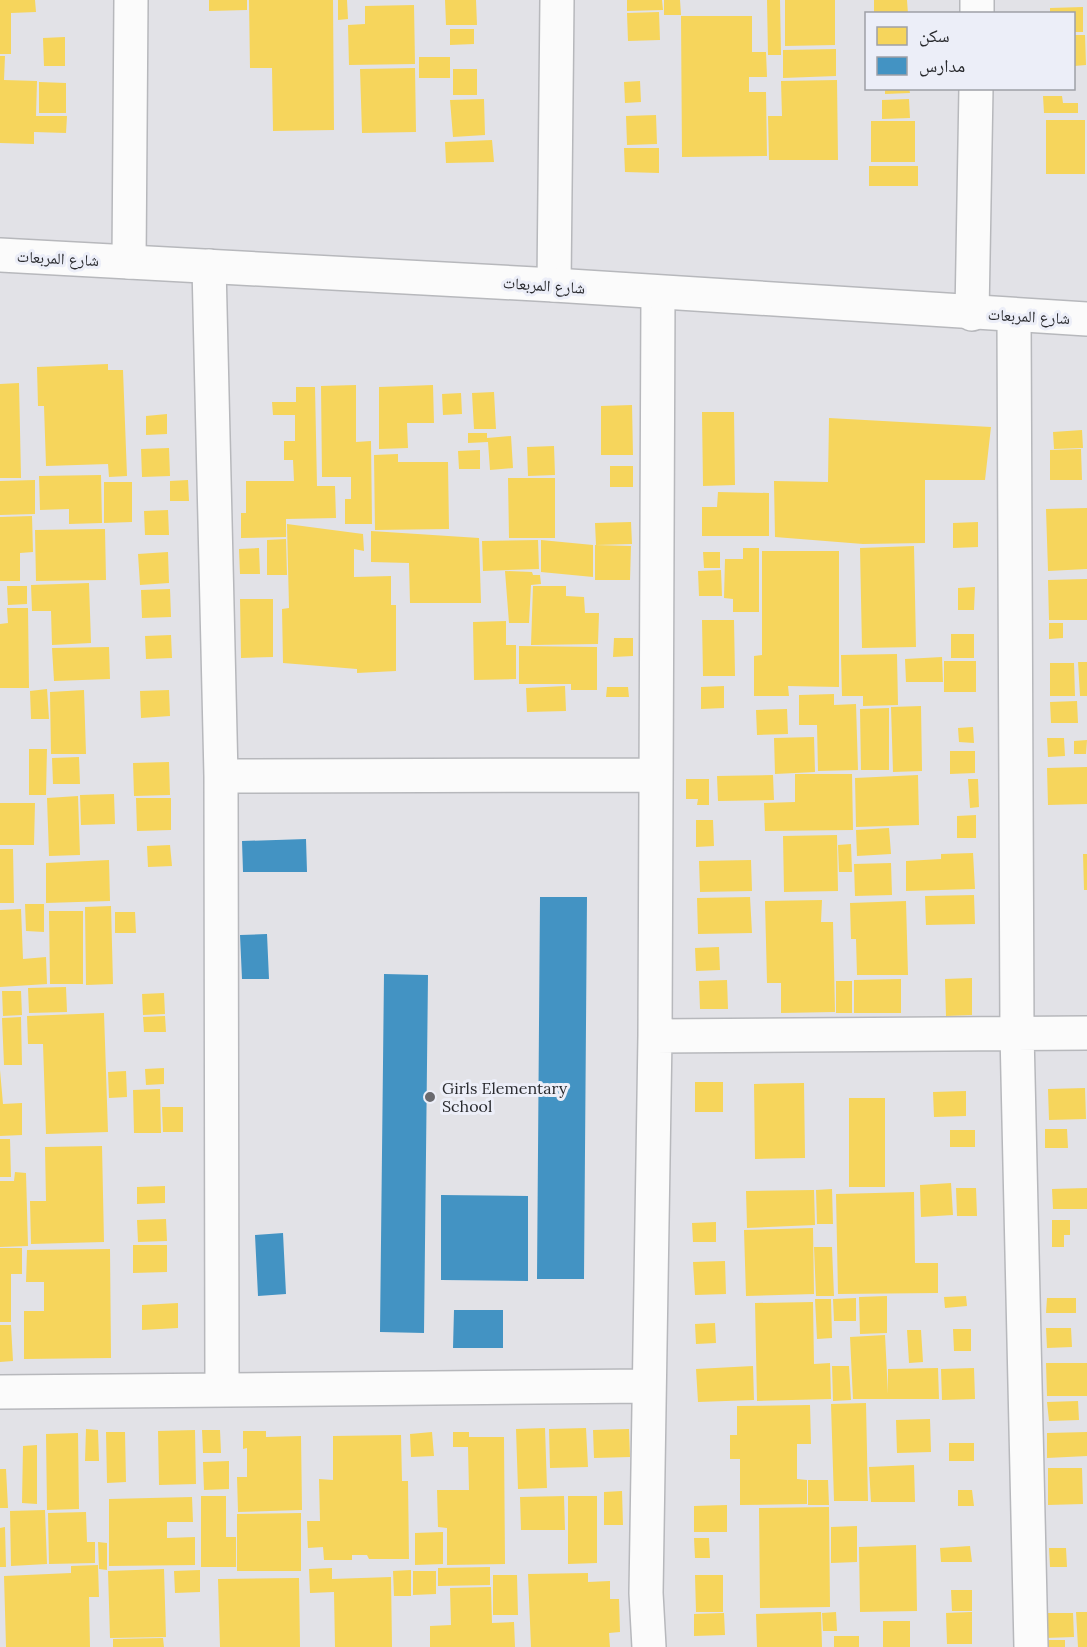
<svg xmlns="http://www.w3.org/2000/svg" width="1087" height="1647" viewBox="0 0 1087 1647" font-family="Lora,'Noto Naskh Arabic',serif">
  <rect width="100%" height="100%" fill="#e2e2e7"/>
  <!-- homes -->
  <path fill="#f6d55c" d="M0,0H35L36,12L11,13V54H0Z
    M209,0H247V10L209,11Z
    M249,0H333L334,130L273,131L272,68H250Z
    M338,0H347L348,19L338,20Z
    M445,0H476L477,25H446Z
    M627,0H662L663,10L627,11Z
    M664,0H680L681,15H664Z
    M767,0H780L781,55H768Z
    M785,0H835V45L785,46Z
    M874,0H907L908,14H874Z
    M414,5L415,64L349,65L348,25L365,24V6Z
    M1083,7V32H1074V14H1050V8Z
    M659,12L660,40L628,41L627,13Z
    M681,16H752V52H766L767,77H749V92H766L767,156L682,157Z
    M450,29H474V44L450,45Z
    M1074,35H1085L1086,65L1074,66Z
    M65,37V66H44L43,38Z
    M836,49V76L783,78V50Z
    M0,56H5L4,80L37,81L36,116H67L66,133L34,132V144L0,143Z
    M419,57H450V78H419Z
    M415,68L416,132L362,133L360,69Z
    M453,69H477V95H453Z
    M837,80L838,160H769L768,116H782L781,81Z
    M640,81L641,102L625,103L624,82Z
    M39,82L66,83V113H39Z
    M885,88H909L910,93L885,94Z
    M1043,96H1062L1063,103H1078V113H1044Z
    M484,99L485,135L453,137L450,100Z
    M909,99L910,118L882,119V100Z
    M656,115L657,144L627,145L626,116Z
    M1046,120H1085V174H1046Z
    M871,121H915V162H871Z
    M492,140L494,162L446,163L445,142Z
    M624,148H659V173L625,172Z
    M869,166H918V186H869Z
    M108,364V370H123L127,476L109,477L108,464L46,466L44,406H38L37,367Z
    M19,383L21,478H0V384Z
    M356,385V442L371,441L372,524H345V499H351V477H322L321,386Z
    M433,385L434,423H407L408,448L379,449V387Z
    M296,387H315L317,486H335L336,518L286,519V537L241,538V513H246V481H294L293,460H284V441H295V415H273L272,402H296Z
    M494,392L496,429H474L472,393Z
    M461,393L462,414L443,415L442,394Z
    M632,405L633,455H601V406Z
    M702,412H734L735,485L703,486Z
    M167,414V434L146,435V416Z
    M829,418L991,427L985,480H925V543L863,544L775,537L774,481L828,482Z
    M1082,430L1083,448L1054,449L1053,432Z
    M468,433H487V438L511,436L513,468L490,470L488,442L468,443Z
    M554,446L555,475L528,476L527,447Z
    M169,448L170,476L142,477L141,449Z
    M1081,449L1082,480H1050V450Z
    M480,450V469H459L458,451Z
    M398,454V462H448L449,529L375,530L374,455Z
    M610,466H633V487H610Z
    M101,475L102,523L69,524V509L40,510L39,476Z
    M508,478H555V538H509Z
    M35,480V514L0,515V481Z
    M188,480L189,501H170V481Z
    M104,482H132V522L104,523Z
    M718,492L769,493V536H702V507H717Z
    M1087,508V569L1048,571L1046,509Z
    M168,510L169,535H145L144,511Z
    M32,516L33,552L20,553V581H0V517Z
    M631,522L632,544L596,545L595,523Z
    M978,522V547L953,548V523Z
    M287,524L363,534L364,551L354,549V577L391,576V605H396V671L357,673V669L283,663L282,609L289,608Z
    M105,529L106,580L36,581L35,530Z
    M371,531L479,538L481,603H410L409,563L371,562Z
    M286,539L287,575H267V540Z
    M538,540L539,569L483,571L482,541Z
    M541,540L593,545V577L541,572Z
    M595,545L631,546L630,580H595Z
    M914,546L916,647L862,648L860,548Z
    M259,548L260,574H240L239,549Z
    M743,548H759V612H733V599L724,598L725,559H743Z
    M762,551H839V687L788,686L789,696H754V656L762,655Z
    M168,552L169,583L140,585L138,554Z
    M703,552H720V568H704Z
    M721,570L722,596H699L698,571Z
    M505,571L532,572L533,575H540L541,584L531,585L529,623H509Z
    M1087,579V620H1049L1048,580Z
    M89,583L91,643L52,645L51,611H32L31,585Z
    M7,586H27V604L8,605Z
    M533,586H566V596L584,597L585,613H599L598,644L531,645Z
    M975,587L974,610H958V588Z
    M170,589L171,617L142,618L141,590Z
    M240,599H273V657L241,658Z
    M7,608H28L29,688H0V624L8,623Z
    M702,620H734L735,676H703Z
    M506,621V645H516V679L474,680L473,622Z
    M1049,623H1063V638L1049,639Z
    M951,634H974V658H951Z
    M171,635L172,658L146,659L145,636Z
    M614,638H633V656L613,657Z
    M519,646L597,647V690H571V684H519Z
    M109,647L110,679L54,681L52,648Z
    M897,654L898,705L863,706V696H842L841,655Z
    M942,657L943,682H906L905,659Z
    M944,661H976V692H944Z
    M1078,662H1087V696H1080Z
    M1050,663H1074L1075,696H1050Z
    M565,686L566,711L527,712L526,688Z
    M724,686V708L701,709V687Z
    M607,687H628L629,697H606Z
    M47,689L49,719H31L30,691Z
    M84,690L86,754H51L50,692Z
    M169,690L170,716L141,718L140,691Z
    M834,694V705L856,704L858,770L818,771L817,725H799V695Z
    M1077,701L1078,723H1051L1050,702Z
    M921,706L922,771L893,772L891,707Z
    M889,708V770H861L860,709Z
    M787,709L788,734L757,735L756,710Z
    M973,727L974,743L959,742L958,728Z
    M814,737L815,772L775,774L774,738Z
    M1047,738H1064L1065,756L1048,757Z
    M1087,740L1086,754H1074V741Z
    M29,749H47L46,795H29Z
    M950,751H975V773L950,774Z
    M79,757L80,784H53L52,758Z
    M169,762L170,795L134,796L133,763Z
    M1087,767V804L1048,805L1047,768Z
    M795,774H852L853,830L765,831L764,803L795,802Z
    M773,775L774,800L718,801L717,776Z
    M918,775L919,825L856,827L855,778Z
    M686,779H709V805H697L698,799H686Z
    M968,779H978L979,807L970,808Z
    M114,794L115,824L81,825L80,795Z
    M78,796L80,855L49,856L47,798Z
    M136,798H171V830L137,831Z
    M0,803H35L34,845H0Z
    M976,815V838H957V816Z
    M696,820H713L714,846L696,847Z
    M889,828L891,854L857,856L856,830Z
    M837,835L838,891L784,892L783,836Z
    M851,844L852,872H839L838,845Z
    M170,845L172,866L148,867L147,846Z
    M0,849H13L14,903H0Z
    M973,853L975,889L906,891V861L941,859V854Z
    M1083,854H1087V890H1084Z
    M109,860L110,901L46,903V863Z
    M751,860L752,891L700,892L699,861Z
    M891,863L892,895L855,896L854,864Z
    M974,895L975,924L926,925L925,896Z
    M750,897L752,933L698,934L697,898Z
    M822,900L821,922H833L835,1012L781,1013V983H767L765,901Z
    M906,901L908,975H857L856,939H851L850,903Z
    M25,904H44V932L26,931Z
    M111,906L113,984L86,985L85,907Z
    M21,909L23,959L46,957L47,984L0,987V910Z
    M49,911H83V984H50Z
    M115,912H135L136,933H115Z
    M719,947L720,970L696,971L695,948Z
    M972,978V1015L946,1016L945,979Z
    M901,979V1013H854V980Z
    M727,980L728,1009H700L699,981Z
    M836,981H852V1013H836Z
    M66,987L67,1012L29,1013L28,988Z
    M2,991H21L22,1015L3,1016Z
    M164,993L165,1014L143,1015L142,994Z
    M104,1013L108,1132L46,1134L43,1044H28L27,1016Z
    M165,1016L166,1032H144L143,1017Z
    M21,1017L22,1065H4L2,1018Z
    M164,1068V1084L146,1085L145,1069Z
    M0,1070L3,1104L22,1103V1135L0,1136Z
    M126,1071L127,1097L109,1098L108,1072Z
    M695,1082H723V1112H695Z
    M804,1083L805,1158L755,1159L754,1084Z
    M1085,1088L1086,1119L1049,1120L1048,1089Z
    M160,1089L161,1133H134L133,1090Z
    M966,1091V1116L934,1117L933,1092Z
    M849,1098H885V1187H849Z
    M162,1107H183V1132H163Z
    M1045,1129H1067L1068,1148H1045Z
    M950,1130H975V1147H950Z
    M0,1139H10L11,1177H0Z
    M102,1146L104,1242L31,1244L30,1201H46L45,1147Z
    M15,1172L26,1173L28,1246L0,1247V1181H14Z
    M951,1183L953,1215L921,1217L920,1185Z
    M165,1186V1203L137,1204V1187Z
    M956,1188H976L977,1216H957Z
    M1087,1188V1209H1053L1052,1189Z
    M832,1189L833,1224H817L816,1190Z
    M814,1190L815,1225L747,1228L746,1191Z
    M914,1192L915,1263H938V1293L838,1294L836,1194Z
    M166,1219L167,1241L138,1242L137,1220Z
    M1052,1220H1070V1235H1064V1247H1052Z
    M716,1222V1242H693L692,1223Z
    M813,1228L814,1294L746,1296L744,1230Z
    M133,1245H167V1272L133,1273Z
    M814,1247H832L834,1296H816Z
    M0,1248H22V1274H11V1322H0Z
    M110,1249L111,1358L24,1359V1311H44V1282H26L27,1250Z
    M725,1261L726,1294L695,1295L693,1262Z
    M887,1296V1333L860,1334L859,1297Z
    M966,1296L967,1306L945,1308L944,1297Z
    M856,1298V1321H834L833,1299Z
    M1047,1298H1076V1313H1046Z
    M815,1299H831L832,1338L817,1339Z
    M813,1302L814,1364L830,1363L831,1399L757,1401L755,1303Z
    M178,1303V1328L142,1330V1305Z
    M715,1323L716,1343L696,1344L695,1324Z
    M0,1325H11L13,1361L0,1362Z
    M1046,1328H1071L1072,1347L1047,1348Z
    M953,1329H971V1351H954Z
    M907,1330H921L923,1362L909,1363Z
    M885,1335L888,1394V1369L938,1368L939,1399H853L850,1337Z
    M1046,1363H1087V1396H1047Z
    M753,1366L754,1400L698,1402L696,1369Z
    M832,1366H849L851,1400L833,1401Z
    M974,1368L975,1399L942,1400L941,1369Z
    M1078,1401L1079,1420L1049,1421L1047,1402Z
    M866,1403L868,1501H834L831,1404Z
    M810,1405L811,1444H797V1479L807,1480V1504L740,1505V1459H730V1435H737V1406Z
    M930,1419L931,1452L897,1453L896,1420Z
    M545,1428L547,1488L518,1489L516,1429Z
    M586,1428L588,1467L550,1468L549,1429Z
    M86,1429L98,1430L99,1461H85Z
    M629,1429L630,1457L594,1458L593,1430Z
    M195,1430L196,1484L159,1485L158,1431Z
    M202,1430H220L221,1453H203Z
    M243,1431H266V1437L301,1436L302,1510L238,1512L237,1477H247V1448L243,1449Z
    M106,1432H125L126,1482L107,1483Z
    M432,1432L434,1456L411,1457L410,1434Z
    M453,1432H469V1437H504L505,1564L447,1565V1528L438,1527L437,1490H469L468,1447H453Z
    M1087,1432V1456L1047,1458V1433Z
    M78,1433L79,1509L47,1510L46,1434Z
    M401,1435L402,1481H408L409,1559H369L367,1555H352V1560H324L323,1547L308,1548L307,1521H320L319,1479L333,1480V1436Z
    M949,1443H974V1461H949Z
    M37,1445V1504L22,1503L23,1446Z
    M229,1461V1489L204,1490L203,1462Z
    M914,1465L915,1502H871L869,1467Z
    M1048,1468H1082L1083,1504L1048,1505Z
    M0,1469H6L8,1508H0Z
    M808,1480H828L829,1505H808Z
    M958,1490H972L974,1506H958Z
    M622,1491L623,1525H604V1492Z
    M201,1496H226V1537H236V1567H201Z
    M564,1496L565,1530H521L520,1497Z
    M568,1496H597V1563L568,1564Z
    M192,1497L193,1522H167V1538L195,1537V1565L109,1566V1499Z
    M727,1505V1532H694V1506Z
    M829,1507L830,1607L760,1608L759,1508Z
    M45,1510L47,1564L11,1566L10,1511Z
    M86,1512L87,1542H95V1563L49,1564L48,1513Z
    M301,1513V1571H237V1514Z
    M857,1526V1562L831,1563V1527Z
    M5,1527L6,1567H0V1528Z
    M443,1532V1564L415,1565V1533Z
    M694,1538H709L710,1558H695Z
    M98,1542L107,1543V1570L99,1569Z
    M916,1545L917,1611L860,1612L859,1547Z
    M970,1546L972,1562H941L940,1548Z
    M1049,1548H1066L1067,1567H1050Z
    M98,1565L99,1597H89L90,1647H6L4,1576L71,1573V1566Z
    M490,1567V1585L438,1586V1568Z
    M332,1568V1579L391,1577L392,1647H335L334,1592L310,1593L309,1569Z
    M164,1569L166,1637L110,1638L108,1571Z
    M200,1570V1592L175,1593L174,1571Z
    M411,1570V1596H394L393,1571Z
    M413,1571H436V1594L413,1595Z
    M588,1573V1582L610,1581V1599H619L620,1632L609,1633L610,1647H531L528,1574Z
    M493,1575H517L518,1615H493Z
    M695,1575H723V1612H696Z
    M299,1578L300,1647H220L218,1579Z
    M491,1587L492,1623L514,1622L515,1647H430V1626L451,1625L450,1588Z
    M951,1590H972V1611H952Z
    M821,1612L822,1647H757L756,1614Z
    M836,1612L837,1631H823L822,1613Z
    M972,1612V1644H947L946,1613Z
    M1076,1612H1087V1647H1078Z
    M724,1613L725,1635L694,1636V1614Z
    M1045,1613H1073L1074,1637L1045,1638Z
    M883,1621H910V1647H883Z
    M834,1636H859V1647H834Z
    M163,1638L164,1647H113V1639Z
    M1046,1640H1065V1647H1046Z"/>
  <!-- schools -->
  <path fill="#4393c3" d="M306,839L307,872H243L242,841Z
    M540,897H587L584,1279H537Z
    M267,934L269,979H242L240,935Z
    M384,974L428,975L424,1333L380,1332Z
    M441,1195L528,1196V1281L441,1280Z
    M283,1233L286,1294L258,1296L255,1235Z
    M454,1310H503V1348H453Z"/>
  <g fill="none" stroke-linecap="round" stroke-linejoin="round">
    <!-- street casing -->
    <g stroke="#b7b8bc" stroke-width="36">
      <path id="street" d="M977,14V0
        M129,262L131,0
        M209,266L221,776L222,1389
        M554,285L557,0
        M972,314L976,88
        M1014,316L1017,1033L1031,1647
        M221,776L656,775
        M655,1036L1087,1033
        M0,1392L648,1386
        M649,1647L646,1593L655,1036L658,293"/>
    </g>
    <!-- secondary casing -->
    <g stroke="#b7b8bc" stroke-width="36">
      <path id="secondary" d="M0,255L554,285L1087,319"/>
    </g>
    <!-- street -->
    <use href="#street" stroke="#fbfbfb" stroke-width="33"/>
    <!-- secondary -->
    <use href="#secondary" stroke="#fbfbfb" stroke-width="33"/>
  </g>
  <!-- markers -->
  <circle fill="#6a6a6f" stroke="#eceef8" stroke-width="2" cx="430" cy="1097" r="6"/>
  <g text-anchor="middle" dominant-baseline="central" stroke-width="6" stroke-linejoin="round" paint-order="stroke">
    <!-- street labels -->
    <g font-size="16" fill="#292a2e" stroke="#eceef8">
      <text transform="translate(58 258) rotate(3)">شارع المربعات</text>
      <text transform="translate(544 285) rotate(4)">شارع المربعات</text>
      <text transform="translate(1029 316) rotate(3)">شارع المربعات</text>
    </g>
    <!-- poi labels -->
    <g font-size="16" fill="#292a2e" stroke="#eceef8" text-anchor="start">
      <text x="442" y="1088">Girls Elementary<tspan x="442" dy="18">School</tspan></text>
    </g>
  </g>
  <!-- legend -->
  <rect x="865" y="12" width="210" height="78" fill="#eceef8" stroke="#9ea0a7" stroke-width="1.5"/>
  <rect x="877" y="27" width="30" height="18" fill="#f6d55c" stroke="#9ea0a7" stroke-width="1.5"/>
  <text x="919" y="42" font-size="18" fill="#292a2e">سكن</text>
  <rect x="877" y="57" width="30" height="18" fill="#4393c3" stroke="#9ea0a7" stroke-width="1.5"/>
  <text x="919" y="72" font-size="18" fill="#292a2e">مدارس</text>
</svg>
